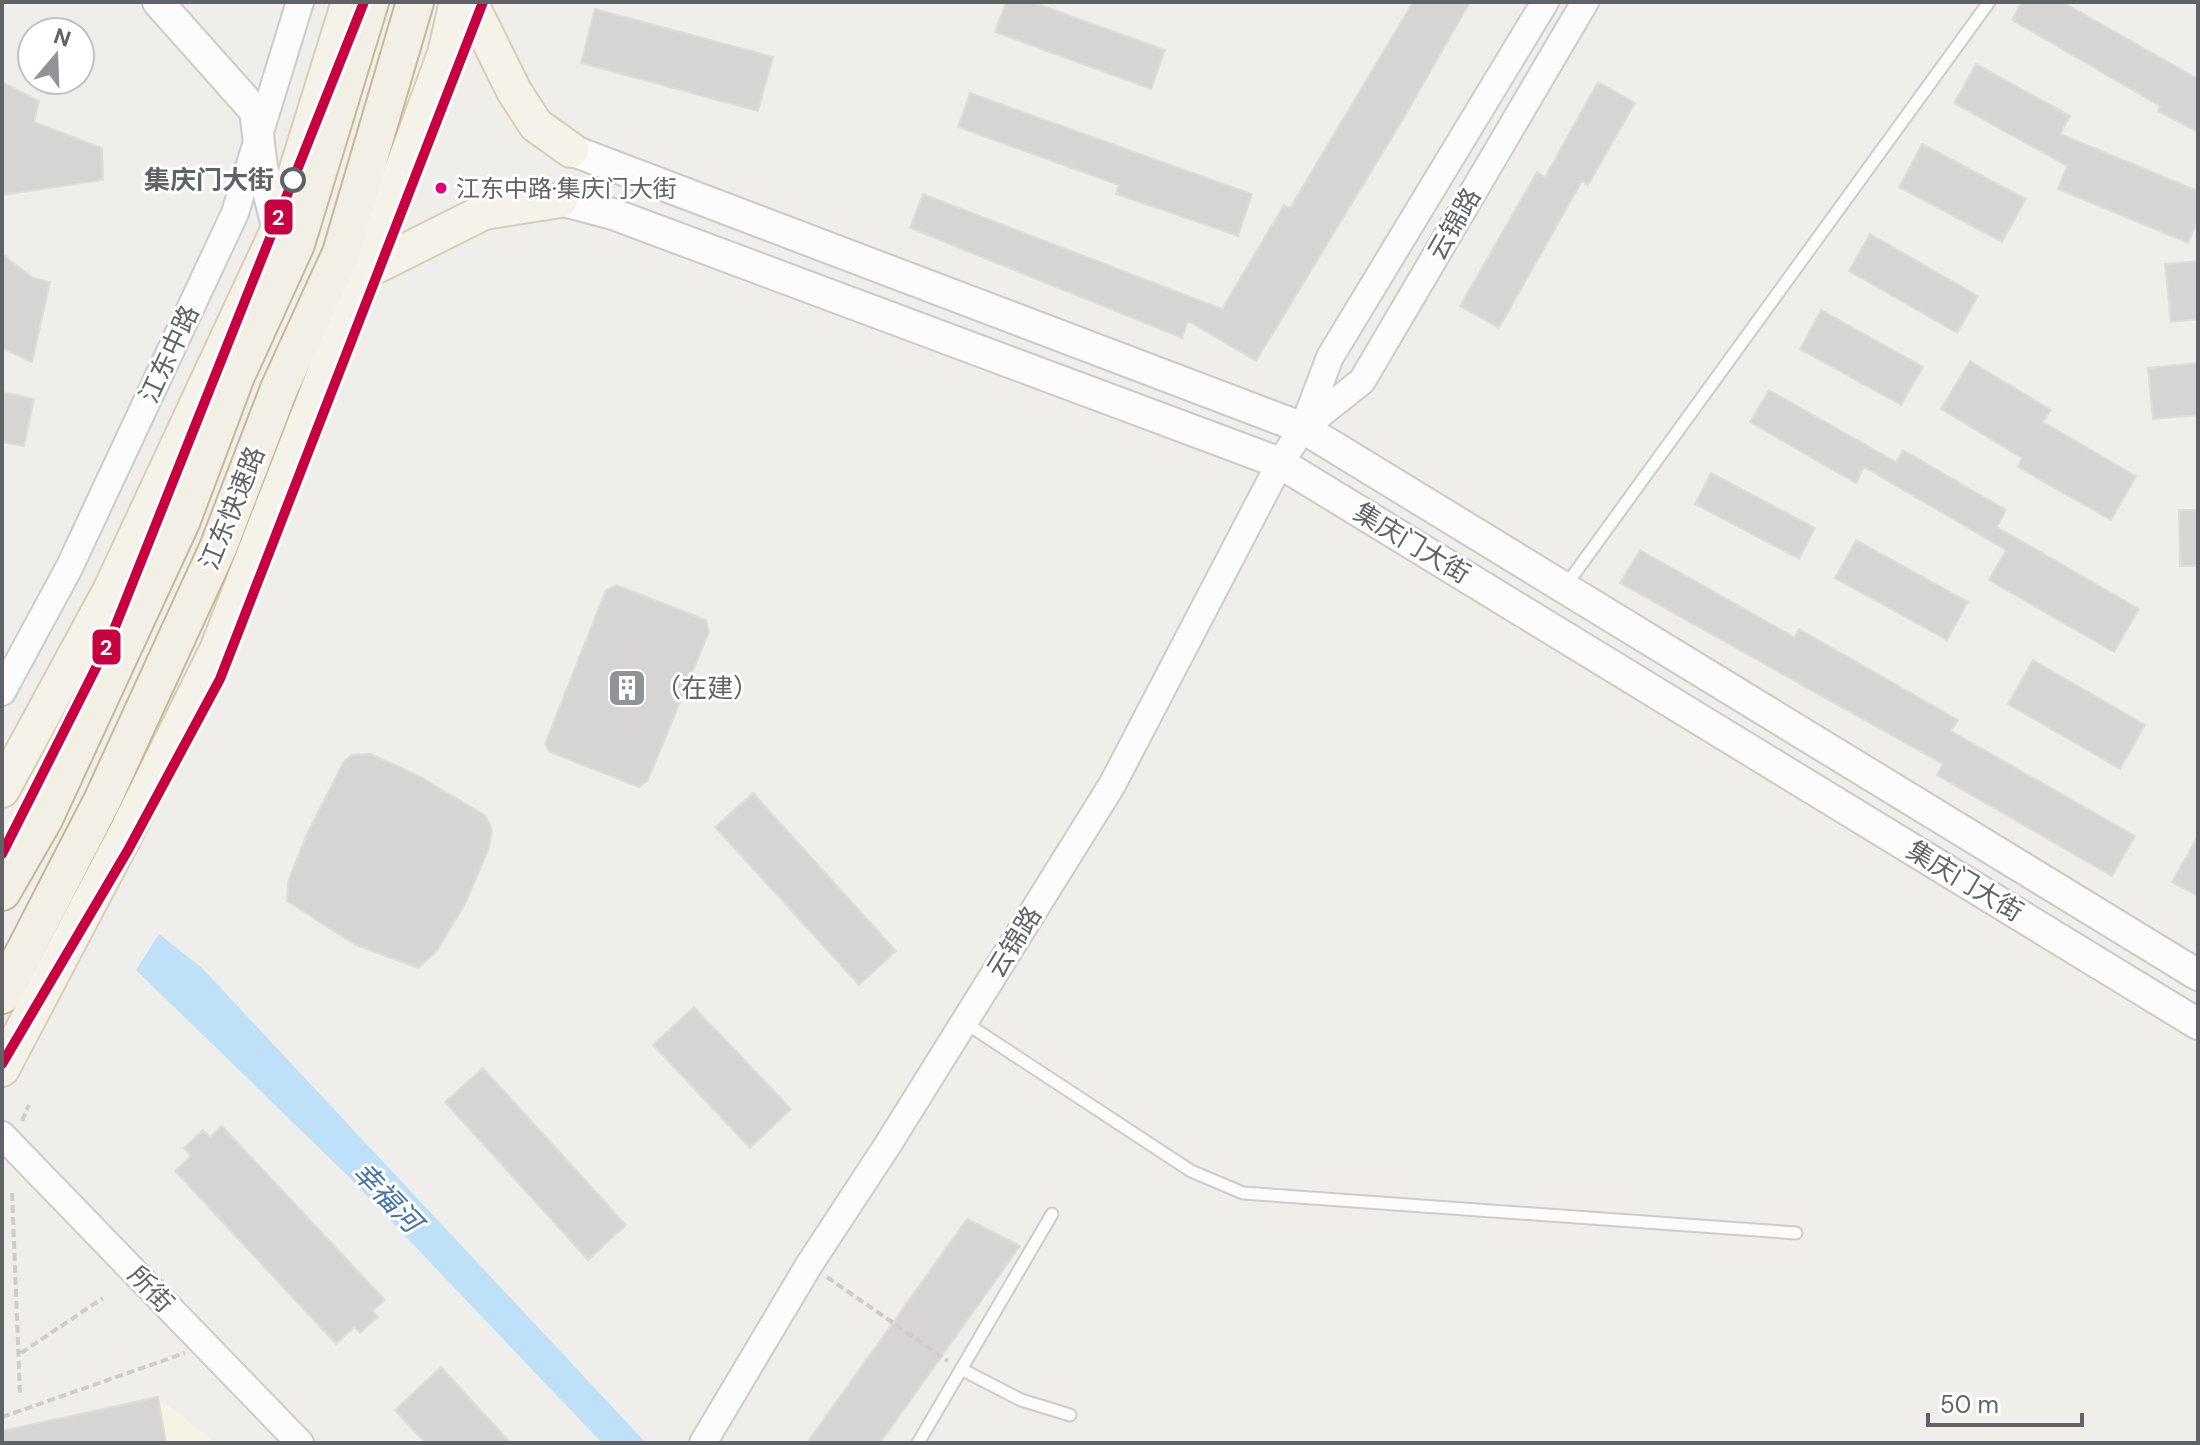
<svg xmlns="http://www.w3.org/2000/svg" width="2200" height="1445" viewBox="0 0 2200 1445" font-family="'DM Sans','Noto Sans SC',sans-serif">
  <rect width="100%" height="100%" fill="#efeeea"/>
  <!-- commercial -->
  <path fill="#f7f3e4" d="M158,1397L215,1443H2V1431Z"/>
  <!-- water -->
  <path fill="#bfe0f9" d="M159,934L202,968L646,1443H602L349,1177L136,970Z"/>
  <!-- building -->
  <path fill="#d6d5d3" stroke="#deddd9" stroke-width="2" d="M1006,2H1032L1165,50L1151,89L995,32Z
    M1413,2H1470L1402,121L1256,361L1188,321L1182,338L910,228L923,194L1222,309L1284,205L1290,208Z
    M2022,2H2062L2198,79V132L2158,111L2160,106L2012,20Z
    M595,9L773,57L758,111L581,63Z
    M1976,64L2070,116L2060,134L2198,191V220L2188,243L2058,189L2067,166L1954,103Z
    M2,82L39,101L34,122L102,148L103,180L2,195Z
    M1598,82L1635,103L1588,185L1582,181L1499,328L1460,306L1537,172L1545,177Z
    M970,93L1252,194L1238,236L1116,194L1119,185L958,127Z
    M1922,144L2026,199L2002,242L1899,187Z
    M1870,234L1978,296L1957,333L1849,271Z
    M2,254L33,278L50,282L32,362L2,348Z
    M2198,261V319L2171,322L2165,264Z
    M1821,310L1923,367L1901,405L1800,349Z
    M1970,361L2051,410L2043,422L2136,476L2111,520L2018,467L2022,458L1941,409Z
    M2198,363V415L2153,419L2148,368Z
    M1769,390L1896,462L1903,450L2006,510L1997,527L2139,609L2114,652L1989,580L2006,550L1864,467L1856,483L1750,422Z
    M2,392L34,399L24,446L2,442Z
    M1711,473L1815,528L1799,559L1695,504Z
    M2179,510H2198V566H2180Z
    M1856,540L1968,602L1947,640L1835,578Z
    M1640,550L1794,637L1799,629L1958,720L1951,731L2135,836L2112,876L1937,775L1943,764L1620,583Z
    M616,585L706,620L709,632L648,780L639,787L550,752L545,744L606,590Z
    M2033,660L2145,725L2120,769L2008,704Z
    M370,754L417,775L486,816L492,830L489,848L464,906L436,952L418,968L354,944L287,901L288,882L306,836L343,763L351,755Z
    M753,793L896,951L859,985L715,827Z
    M2198,836V896L2172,882Z
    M694,1007L791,1109L750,1148L653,1045Z
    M483,1068L626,1225L588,1260L445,1102Z
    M222,1126L385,1300L372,1311L378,1317L360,1333L354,1327L336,1344L175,1171L191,1156L184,1148L203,1130L210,1138Z
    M967,1219L1020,1246L880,1443H807Z
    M441,1367L511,1443H425L395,1410Z
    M158,1397L166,1443H2V1431Z"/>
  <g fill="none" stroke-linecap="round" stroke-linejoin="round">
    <!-- service casing -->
    <g stroke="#cbcccc" stroke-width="15">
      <path id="service" d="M1564,588L1989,2
        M964,1022L1191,1171L1243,1193L1796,1233
        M961,1369L1021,1400L1070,1415
        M918,1443L1052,1214"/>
    </g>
    <!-- tertiary casing -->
    <g stroke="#cbcccc" stroke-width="30">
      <path id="tertiary" d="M1303,428L1362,381L1585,2
        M2,692L69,568L235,213L300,2
        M2,1135L300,1443
        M703,1443L809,1265L887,1146L1112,785L1280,463L1303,428L1330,357L1545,2"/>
    </g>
    <!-- secondary casing -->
    <g stroke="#cacacb" stroke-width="34">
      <path id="secondary" d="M158,2L255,111L262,167L278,230
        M571,150L1303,428L2198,975
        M560,200L613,214L1280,463L2198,1024"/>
    </g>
    <!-- primary casing -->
    <g stroke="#d7ceb8" stroke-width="38">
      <path id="primary" d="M470,2L514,91L536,125L571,150
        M364,272L484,212L560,200
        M2,790L111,589L278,230L349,2
        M2,1069L125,835L217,650L364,272L445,54L457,2"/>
    </g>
    <!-- trunk casing -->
    <g stroke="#c8b996" stroke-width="40">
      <path id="trunk" d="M2,892L44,819L182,520L236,376L296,244L370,2
        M2,995L102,801L218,548L279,389L341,253L415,2"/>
    </g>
    <!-- path -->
    <path stroke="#cacfcc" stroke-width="4" stroke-dasharray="8 4" stroke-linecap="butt" d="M22,1121L29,1105
      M12,1193L20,1393
      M827,1277L948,1361
      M21,1353L103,1298
      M2,1417L185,1353"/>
    <!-- service -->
    <use href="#service" stroke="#fdfcfc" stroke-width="11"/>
    <!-- tertiary -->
    <use href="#tertiary" stroke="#fdfcfc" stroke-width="26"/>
    <!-- secondary -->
    <use href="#secondary" stroke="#fdfcfc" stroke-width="30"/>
    <!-- primary -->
    <use href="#primary" stroke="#f4f2e9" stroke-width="34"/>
    <!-- trunk -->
    <use href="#trunk" stroke="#f2f0e6" stroke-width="36"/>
    <!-- metro-1 casing -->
    <g stroke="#fff" stroke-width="16">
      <path id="metro-1" d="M2,854L109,642L364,2
        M2,1064L128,850L220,679L483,2"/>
    </g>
    <!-- metro-1 -->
    <use href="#metro-1" stroke="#c7003f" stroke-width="10"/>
  </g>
  <!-- icons -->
  <defs>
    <g id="building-square" transform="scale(2)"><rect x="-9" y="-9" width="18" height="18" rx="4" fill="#919496" stroke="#fff"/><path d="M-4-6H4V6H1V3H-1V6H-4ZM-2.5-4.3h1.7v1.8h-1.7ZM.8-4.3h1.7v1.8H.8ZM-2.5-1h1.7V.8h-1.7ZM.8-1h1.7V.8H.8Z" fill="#fff"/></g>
  </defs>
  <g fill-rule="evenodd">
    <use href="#building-square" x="627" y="688"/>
  </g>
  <!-- markers -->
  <circle fill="#fff" stroke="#5f6368" stroke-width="4" cx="293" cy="180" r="11"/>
  <circle fill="#e5007d" stroke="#fff" stroke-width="3" cx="441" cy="188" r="7"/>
  <g text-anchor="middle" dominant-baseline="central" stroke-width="6" stroke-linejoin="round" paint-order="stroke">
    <!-- bus labels -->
    <g font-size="24" fill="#5f6368" stroke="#fff" text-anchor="start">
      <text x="456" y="188">江东中路·集庆门大街</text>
    </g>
    <!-- stop labels -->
    <g font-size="26" font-weight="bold" fill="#5f6368" stroke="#fff" text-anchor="end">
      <text x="274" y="180">集庆门大街</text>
    </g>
    <!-- street labels -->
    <g font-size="26" fill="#5f6368" stroke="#fff">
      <text transform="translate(1454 224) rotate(-60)">云锦路</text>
      <text transform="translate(169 354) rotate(-65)">江东中路</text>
      <text transform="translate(232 508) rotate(-68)">江东快速路</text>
      <text transform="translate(1412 543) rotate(31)">集庆门大街</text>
      <text transform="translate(1965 881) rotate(31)">集庆门大街</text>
      <text transform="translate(1014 942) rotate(-58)">云锦路</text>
      <text transform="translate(151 1289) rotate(46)">所街</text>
    </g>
    <!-- poi labels -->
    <g font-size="26" fill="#5f6368" stroke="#fff" text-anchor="start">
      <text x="655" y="688">（在建）</text>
    </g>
    <!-- water labels -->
    <g font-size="28" font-style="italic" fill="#4174aa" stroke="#fff">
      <text transform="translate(387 1197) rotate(46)">幸福河</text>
    </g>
  </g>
  <g stroke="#fff" stroke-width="3">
    <rect x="263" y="198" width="31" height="38" rx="8" fill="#c7003f"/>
    <rect x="91" y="628" width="31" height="38" rx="8" fill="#c7003f"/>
  </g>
  <g font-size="22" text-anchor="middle" font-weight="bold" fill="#fff">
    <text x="278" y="225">2</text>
    <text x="106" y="655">2</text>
  </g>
  <!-- border -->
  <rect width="2200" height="1445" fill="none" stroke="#5f6368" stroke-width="8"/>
  <!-- north arrow -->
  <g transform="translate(56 56) rotate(19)"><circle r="38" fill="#ffffff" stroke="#bfc1c3" stroke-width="2"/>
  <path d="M0-6L14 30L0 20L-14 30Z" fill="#919496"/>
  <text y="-12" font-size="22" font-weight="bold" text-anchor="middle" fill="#5f6368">N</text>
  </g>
  <!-- scale -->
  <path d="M1928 1413v12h154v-12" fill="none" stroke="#5f6368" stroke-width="4"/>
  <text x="1940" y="1413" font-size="24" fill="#5f6368" stroke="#ffffff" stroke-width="6" paint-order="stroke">50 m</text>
</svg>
